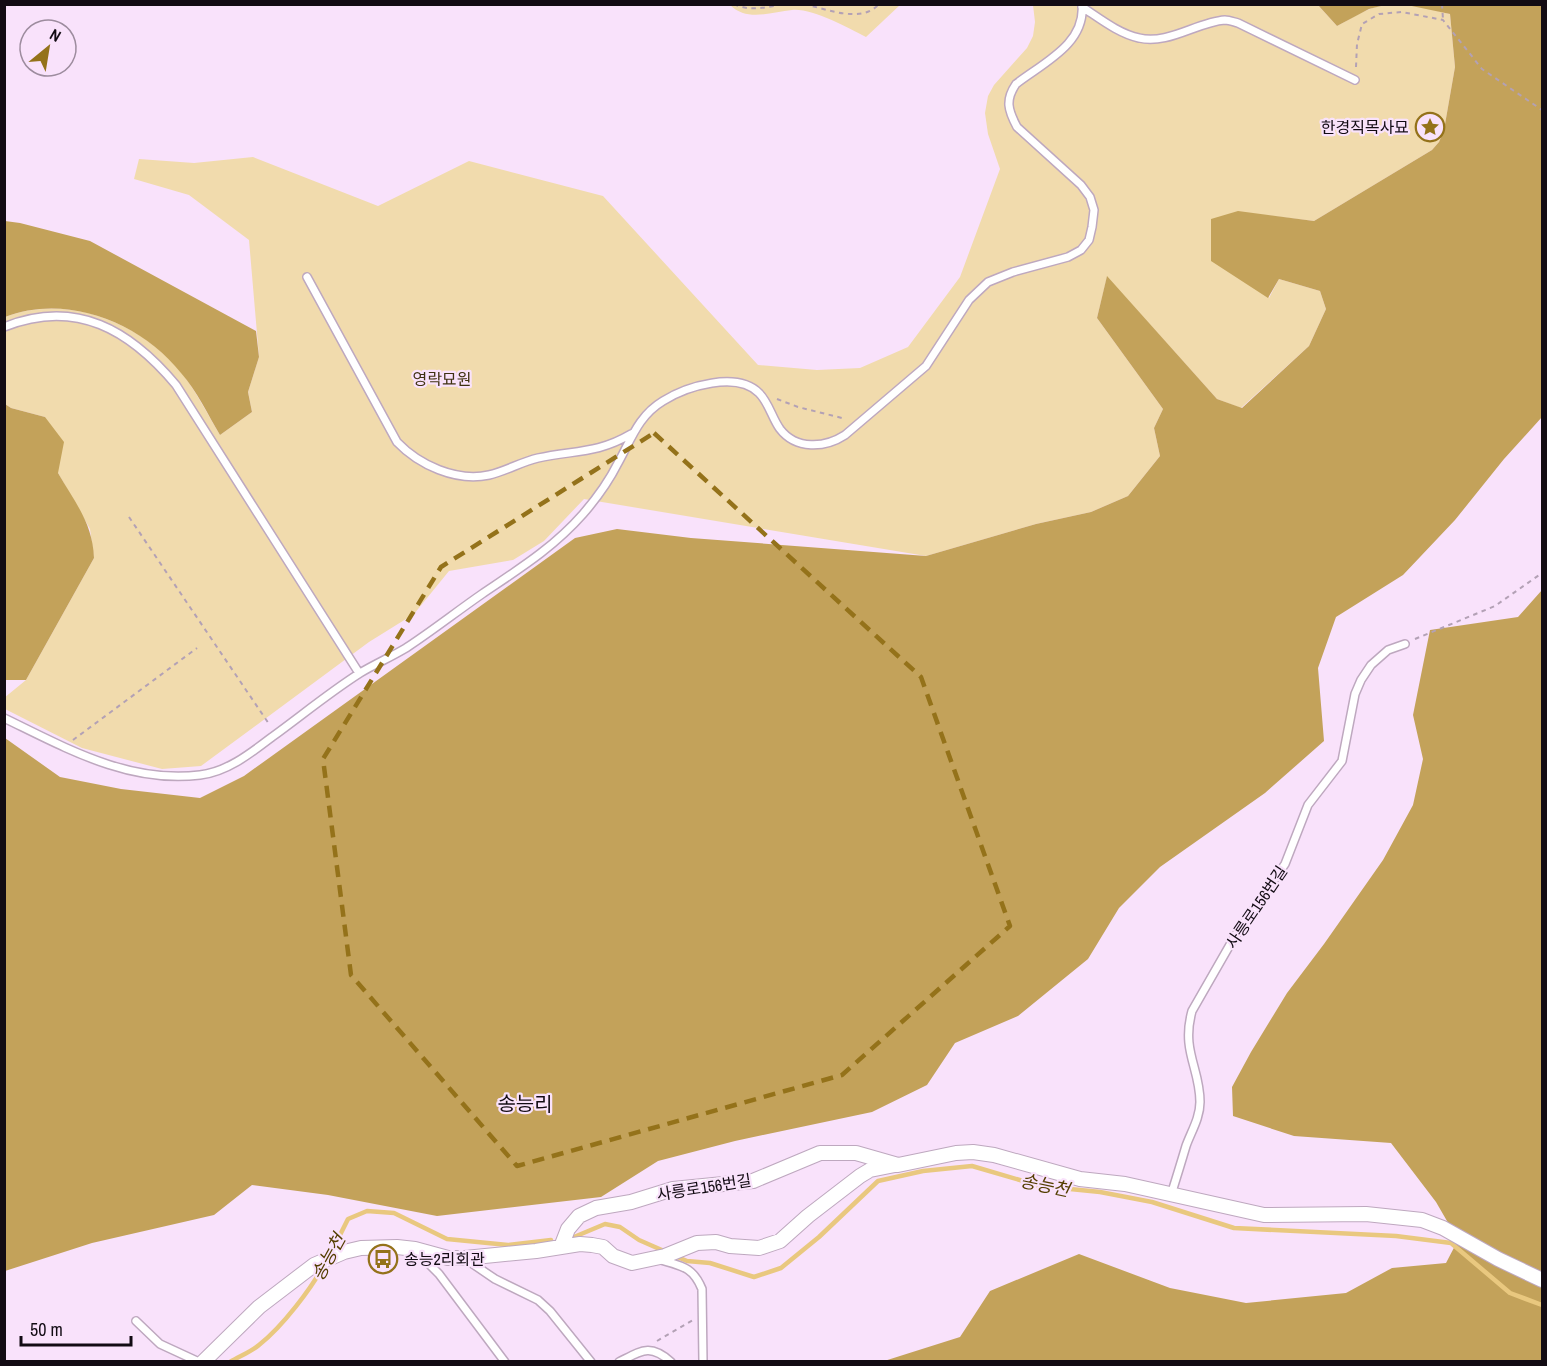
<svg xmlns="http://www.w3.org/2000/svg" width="1547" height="1366" viewBox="0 0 1547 1366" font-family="'Archivo Narrow','Noto Sans KR',sans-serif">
  <rect width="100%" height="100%" fill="#f9e2fb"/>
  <!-- green -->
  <path fill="#f1dbad" d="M730,5H900L866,37C848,28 812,8 792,10C771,12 747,22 730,5Z
    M1033,5H1318L1337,26C1352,18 1368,7 1385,5C1406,1 1429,9 1450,14L1455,67L1444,130L1439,142L1432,150L1314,221L1238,212L1269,298L1279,279L1320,291L1326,309L1309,346L1241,408L1217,399L1107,277L1097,318L1163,409L1154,428L1160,456L1128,496L1091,512L1036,524L926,556L584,499L544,541L513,560L449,571L414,614L369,642L201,766L162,769L82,748L5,709L4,698L26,680L94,558L90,529L58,473L45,417L11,408L5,404V317C67,293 140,322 181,372C196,391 208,415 220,435L252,412L248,392L259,357L249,240L189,195L134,179L139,159L194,163L253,157L378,206L469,161L603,196L758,365L817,370L860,368L908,347L960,277L1000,169L988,134L985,113L988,96L994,85L1027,48L1033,36L1035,22Z"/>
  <!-- forest -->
  <path fill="#c3a25a" d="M1318,5H1385L1369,9L1337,26Z
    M1407,5H1542V417L1504,459L1455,520L1403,575L1336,617L1318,668L1324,741L1265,793L1160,867L1119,908L1088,959L1018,1016L955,1043L927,1085L872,1112L735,1141L658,1161L601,1197L437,1216L328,1195L252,1185L214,1215L92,1243L5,1271V738L60,777L121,789L200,798L244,776L575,538L617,529L691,538L926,556L1036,524L1091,512L1128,496L1160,456L1154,428L1163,409L1097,318L1107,276L1217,399L1242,408L1309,346L1326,309L1320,291L1279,279L1268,298L1211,261V219L1238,211L1314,221L1432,150L1439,142L1444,130L1455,67L1450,14Z
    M5,221L20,223L90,241L256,331L259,357L248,392L252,412L220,435C208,415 197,391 181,373C141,322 66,293 5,317Z
    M5,404L11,408L45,417L64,442L58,473C75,502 93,524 94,558L26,680H5Z
    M1542,590V1361L881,1362L960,1337L990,1291L1079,1254L1170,1288L1246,1303L1346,1293L1392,1268L1446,1263L1458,1240L1436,1202L1391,1143L1294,1136L1233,1116L1232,1087L1251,1052L1287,993L1324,944L1383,860L1413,805L1423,759L1413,715L1430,630L1518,617Z"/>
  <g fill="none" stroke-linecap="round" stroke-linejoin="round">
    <!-- stream -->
    <path stroke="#e9c87f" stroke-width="4.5" d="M574,1237L605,1224L620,1227L639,1240L664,1251
      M331,1253L348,1219L367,1211L394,1213L447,1239L508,1245L551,1240
      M675,1256L687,1261L710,1263L754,1277L781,1268L819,1237L878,1181L923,1171L972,1166L1040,1186L1100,1192L1152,1202L1234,1228L1396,1236L1451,1243L1510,1293L1542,1305
      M230,1362C240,1356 251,1352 259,1345C282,1327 312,1288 325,1263"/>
    <!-- lane casing -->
    <g stroke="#bea8bf" stroke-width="10">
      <path id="lane" d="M1082,7C1099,18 1119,34 1139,38C1168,45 1197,22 1225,20C1229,20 1234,22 1238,23L1355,80
        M307,277L397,442C419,465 456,482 489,475C506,471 521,462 538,458C574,450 597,454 631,434
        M4,327C76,298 130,330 176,385L359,673
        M4,718C66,748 129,784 200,775C227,772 251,753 272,737C301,716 330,692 360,673C375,664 391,657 406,648C432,631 456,612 482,594C519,569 553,548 583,514C596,499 609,481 618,463C631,440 638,416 663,401C687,386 737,371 759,393C769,403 772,418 780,429C796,450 825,448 845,435L926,366L969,300L988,282L1013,272L1068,257L1081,250L1089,240L1092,227L1094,210L1090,197L1081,185L1017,127C1008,110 1005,100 1016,84C1043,63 1086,44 1082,4
        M1171,1195C1176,1179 1181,1163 1186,1146C1191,1132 1200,1118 1200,1102C1200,1068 1181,1051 1192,1011L1235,936L1285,864L1308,805L1342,761L1355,694L1361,680L1371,665L1388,650L1405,644
        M418,1253L439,1274L505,1362
        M467,1260L495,1279L538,1300L550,1311L591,1362
        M661,1260C682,1266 693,1267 702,1289L703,1362
        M136,1321L160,1344L199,1362
        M619,1362C641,1351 650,1343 671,1362"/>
    </g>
    <!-- street casing -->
    <g stroke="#bea8bf" stroke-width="16">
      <path id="street" d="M561,1247L568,1229L579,1216L596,1208L631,1202L673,1189L753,1181L820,1153H856L898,1165L956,1153L973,1152L994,1155L1080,1179L1125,1184L1264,1215L1366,1214L1422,1220L1443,1228L1498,1259L1542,1280
        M203,1362L259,1307L314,1265L344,1252L361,1248L397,1247L415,1249L448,1258H465L536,1251L580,1244L592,1245L603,1247L613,1256L632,1263L665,1256L697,1243L716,1242L730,1246L759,1248L780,1241L808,1216L860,1176L870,1170L895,1165"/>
    </g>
    <!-- path -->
    <path stroke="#b3a1b5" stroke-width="2" stroke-dasharray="4.5 4.5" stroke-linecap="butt" d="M734,4C750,12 767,7 784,4
      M804,4C826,9 862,24 879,4
      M1442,4L1443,20
      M1356,67L1357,44L1362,24L1379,14L1402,12L1443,20L1482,69L1542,110
      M777,399L798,407L846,419
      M129,517L269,724
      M1415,639L1495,606L1542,573
      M73,740L197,648
      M657,1341L693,1320"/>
    <!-- lane -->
    <use href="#lane" stroke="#fff" stroke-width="7"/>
    <!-- street -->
    <use href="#street" stroke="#fff" stroke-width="14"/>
  </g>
  <!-- marked area -->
  <path fill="none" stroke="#94721a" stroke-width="4.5" stroke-dasharray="12 8" stroke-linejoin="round" d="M654,433L921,677L1010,926L842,1075L517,1166L351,975L323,759L441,567Z"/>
  <!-- icons -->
  <defs>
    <g id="sight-ring" transform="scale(1.5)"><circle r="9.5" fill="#f9e2fb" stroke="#94721a" stroke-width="1.5"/><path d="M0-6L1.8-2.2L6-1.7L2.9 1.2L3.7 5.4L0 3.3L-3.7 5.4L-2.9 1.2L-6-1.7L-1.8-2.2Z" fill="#94721a"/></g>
    <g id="bus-ring" transform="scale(1.5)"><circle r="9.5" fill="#f9e2fb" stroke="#94721a" stroke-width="1.5"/><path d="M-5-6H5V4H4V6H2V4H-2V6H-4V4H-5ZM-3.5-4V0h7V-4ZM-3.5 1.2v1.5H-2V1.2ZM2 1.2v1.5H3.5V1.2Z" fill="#94721a"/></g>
  </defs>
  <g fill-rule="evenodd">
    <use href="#sight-ring" x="1430" y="127"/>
    <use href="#bus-ring" x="383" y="1259"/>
  </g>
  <g text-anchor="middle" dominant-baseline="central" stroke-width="4.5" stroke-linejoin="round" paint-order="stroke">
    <!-- poi labels -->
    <g font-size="16" fill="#120b13" stroke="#f9e2fb" text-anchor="end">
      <text x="1409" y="127">한경직목사묘</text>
      <text x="404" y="1259" text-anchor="start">송능2리회관</text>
    </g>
    <!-- park labels -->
    <g font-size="16" fill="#3f3111" stroke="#f9e2fb">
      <text x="442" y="379">영락묘원</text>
    </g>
    <!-- street labels -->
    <g font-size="16" fill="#120b13" stroke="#f9e2fb">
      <text transform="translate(1256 907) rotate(-56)">사릉로156번길</text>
      <text transform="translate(704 1187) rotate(-9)">사릉로156번길</text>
    </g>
    <!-- water labels -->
    <g font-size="18" font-style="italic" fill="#543e00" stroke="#f9e2fb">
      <text transform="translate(1045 1185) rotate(12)">송능천</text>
      <text transform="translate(328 1257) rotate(-61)">송능천</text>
    </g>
    <!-- quarter labels -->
    <g font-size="20" fill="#120b13" stroke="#f9e2fb">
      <text x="525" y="1103">송능리</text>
    </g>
  </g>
  <!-- border -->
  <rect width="1547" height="1366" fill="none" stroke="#120b13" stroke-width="12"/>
  <!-- north arrow -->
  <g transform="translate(48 48) rotate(30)"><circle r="28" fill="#f9e2fb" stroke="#9d8c9e" stroke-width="1.5"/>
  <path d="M0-4.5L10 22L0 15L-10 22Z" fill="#94721a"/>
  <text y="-9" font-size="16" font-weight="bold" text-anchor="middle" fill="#120b13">N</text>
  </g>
  <!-- scale -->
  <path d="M21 1336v9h110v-9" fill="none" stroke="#120b13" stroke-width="3"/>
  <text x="30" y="1336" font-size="18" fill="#120b13" stroke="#f9e2fb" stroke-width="4.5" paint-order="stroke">50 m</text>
</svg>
